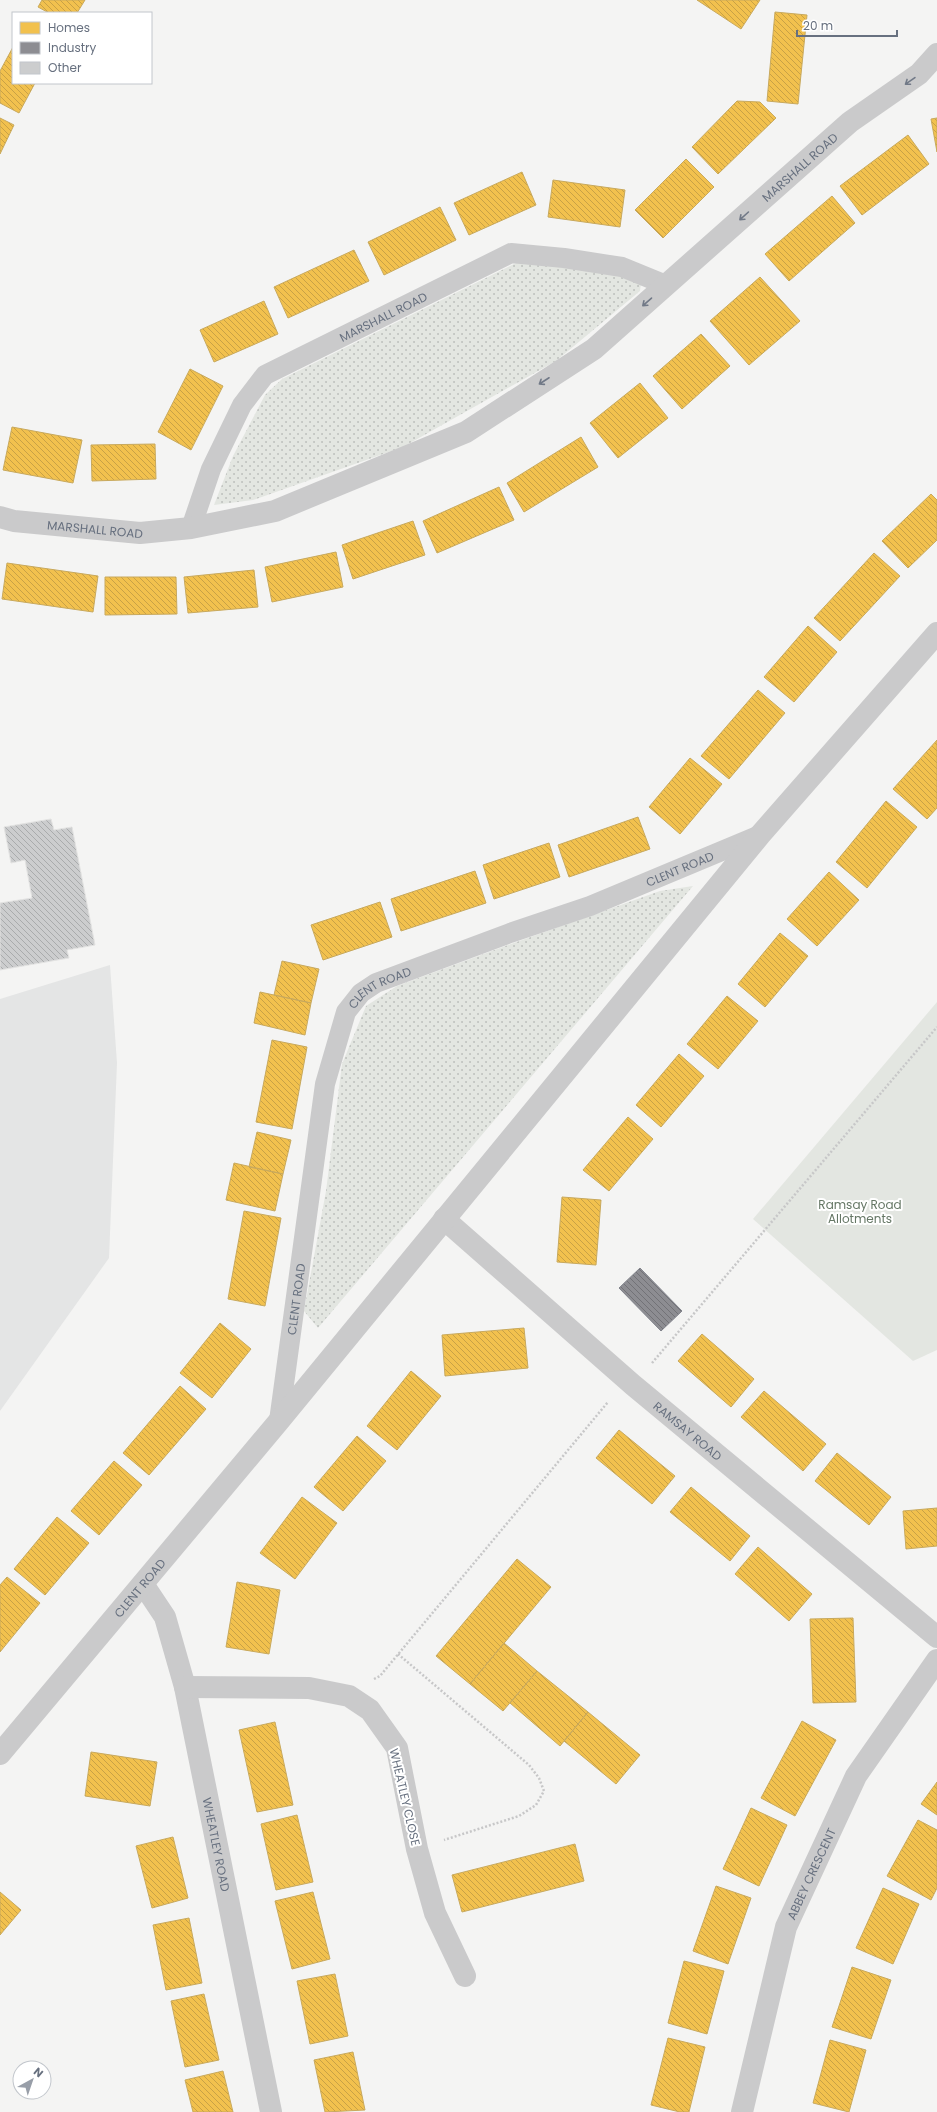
<svg xmlns="http://www.w3.org/2000/svg" width="937" height="2112" viewBox="0 0 937 2112" font-family="Poppins,sans-serif">
  <defs>
    <pattern id="grass-dots" width="8" height="8" patternUnits="userSpaceOnUse"><rect width="8" height="8" fill="#e3e6e1"/><path d="M2 2h.1M6 6h.1" fill="none" stroke="#bcbfbc" stroke-width="1.8" stroke-linecap="round"/></pattern>
    <pattern id="homes-back-hatch" width="6" height="6" patternUnits="userSpaceOnUse"><rect width="6" height="6" fill="#f2c14e"/><path d="M-1 5l2 2M0 0l6 6M5-1l2 2" fill="none" stroke="#c8a146"/></pattern>
    <pattern id="industry-back-hatch" width="6" height="6" patternUnits="userSpaceOnUse"><rect width="6" height="6" fill="#8d8d92"/><path d="M-1 5l2 2M0 0l6 6M5-1l2 2" fill="none" stroke="#727277"/></pattern>
    <pattern id="building-back-hatch" width="6" height="6" patternUnits="userSpaceOnUse"><rect width="6" height="6" fill="#cccdce"/><path d="M-1 5l2 2M0 0l6 6M5-1l2 2" fill="none" stroke="#a9abac"/></pattern>
  </defs>
  <rect width="100%" height="100%" fill="#f4f4f3"/>
  <!-- built -->
  <path fill="#e4e5e5" d="M110,965L117,1063L109,1258L0,1411V999Z"/>
  <!-- grass -->
  <path fill="url(#grass-dots)" d="M518,262L624,274L641,283L640,291L556,361L403,447L253,500L214,505L233,456L265,395L282,379Z
    M693,886L318,1328L304,1311L326,1191L342,1064L366,1006L397,986L508,945L660,891Z"/>
  <!-- garden -->
  <path fill="#e3e6e1" d="M937,1002V1350L913,1361L753,1219Z"/>
  <!-- homes -->
  <path fill="url(#homes-back-hatch)" stroke="#c8a95d" d="M42,0H85L77,13H49L38,7Z
    M697,0H760L741,29Z
    M775,12L807,15L798,104L767,101Z
    M13,47V83H35L19,113L0,103V71Z
    M737,101L760,102L776,118L718,174L692,147Z
    M0,118L14,125L0,154Z
    M937,118V152L931,119Z
    M908,135L929,164L862,215L840,186Z
    M686,159L714,187L663,238L635,210Z
    M522,172L536,205L469,235L454,203Z
    M553,180L625,190L620,227L548,217Z
    M832,196L855,223L789,281L765,254Z
    M440,207L456,240L384,275L368,242Z
    M354,250L369,281L288,318L274,287Z
    M760,277L800,321L749,365L710,321Z
    M264,301L278,334L214,362L200,330Z
    M701,334L730,366L682,409L653,376Z
    M190,369L223,386L191,450L158,432Z
    M640,383L668,418L618,458L590,423Z
    M12,427L82,440L73,483L3,470Z
    M581,437L598,467L524,512L507,483Z
    M155,444L156,479L92,481L91,445Z
    M499,487L514,520L437,553L423,521Z
    M931,494L937,500V540L908,568L882,541Z
    M413,521L425,555L353,579L342,545Z
    M336,552L343,587L272,602L265,567Z
    M874,553L900,576L840,641L814,618Z
    M7,563L98,576L93,612L2,599Z
    M254,570L258,607L188,613L184,577Z
    M105,577H176L177,614L105,615Z
    M808,626L837,652L794,702L764,677Z
    M758,690L785,713L729,779L701,756Z
    M937,740V808L927,819L893,789Z
    M690,758L722,784L680,834L649,807Z
    M886,801L917,827L867,888L836,862Z
    M638,817L650,849L569,877L558,845Z
    M549,843L560,877L494,899L483,865Z
    M475,871L486,903L401,931L391,899Z
    M829,872L859,900L817,946L787,919Z
    M380,902L392,937L323,960L311,925Z
    M780,933L808,956L765,1007L738,984Z
    M282,961L319,969L311,1003L274,995Z
    M260,992L311,1003L305,1035L254,1023Z
    M727,996L758,1021L718,1069L687,1044Z
    M272,1040L307,1047L292,1129L256,1122Z
    M679,1054L704,1076L661,1127L636,1105Z
    M628,1117L653,1139L609,1191L583,1170Z
    M257,1132L291,1140L283,1174L249,1167Z
    M234,1163L283,1174L275,1211L226,1200Z
    M562,1197L601,1200L596,1265L557,1262Z
    M244,1211L281,1218L265,1306L228,1299Z
    M220,1323L251,1349L212,1398L180,1373Z
    M524,1328L528,1368L445,1376L442,1335Z
    M702,1334L754,1379L731,1407L678,1361Z
    M411,1371L441,1396L397,1450L367,1426Z
    M180,1386L206,1409L149,1475L123,1453Z
    M764,1391L826,1444L803,1471L741,1417Z
    M619,1430L675,1476L652,1504L596,1458Z
    M357,1436L386,1461L343,1511L314,1487Z
    M837,1453L891,1497L869,1525L815,1481Z
    M114,1461L142,1485L99,1535L71,1511Z
    M691,1487L750,1536L730,1561L670,1512Z
    M302,1497L337,1523L295,1579L260,1553Z
    M937,1508V1546L906,1549L903,1511Z
    M57,1517L89,1543L45,1595L14,1569Z
    M758,1547L812,1594L789,1621L735,1574Z
    M517,1559L551,1587L470,1684L436,1656Z
    M7,1577L40,1603L0,1652V1585Z
    M237,1582L280,1590L269,1654L226,1647Z
    M853,1618L856,1702L813,1703L810,1619Z
    M504,1643L537,1671L503,1711L470,1684Z
    M537,1671L588,1712L560,1746L510,1703Z
    M588,1712L640,1755L616,1784L564,1741Z
    M802,1721L836,1740L795,1816L761,1798Z
    M275,1722L293,1805L257,1812L239,1730Z
    M91,1752L157,1762L150,1806L85,1796Z
    M937,1782V1815L921,1804Z
    M751,1808L787,1825L759,1886L723,1869Z
    M297,1815L313,1882L276,1890L261,1824Z
    M918,1820L937,1830V1888L931,1900L887,1876Z
    M173,1837L188,1898L152,1908L136,1846Z
    M575,1844L584,1881L462,1912L452,1875Z
    M716,1886L751,1898L728,1964L693,1951Z
    M883,1888L919,1904L893,1964L856,1948Z
    M0,1892L21,1910L0,1935Z
    M313,1892L330,1959L292,1969L275,1901Z
    M189,1918L202,1983L166,1990L153,1925Z
    M684,1961L724,1971L707,2034L668,2023Z
    M852,1967L891,1980L871,2039L832,2027Z
    M335,1974L348,2036L310,2044L297,1981Z
    M204,1994L219,2060L185,2067L171,2001Z
    M668,2038L705,2047L689,2112H680L651,2105Z
    M830,2040L866,2050L849,2112L813,2103Z
    M353,2052L365,2110L325,2112L314,2060Z
    M223,2071L233,2112H193L185,2080Z"/>
  <!-- industry -->
  <path fill="url(#industry-back-hatch)" stroke="#82848c" d="M640,1268L682,1311L661,1331L619,1288Z"/>
  <!-- building -->
  <path fill="url(#building-back-hatch)" stroke="#e3e3e2" d="M51,819L54,830L72,827L95,945L67,950L69,958L0,970V903L32,898L25,860L11,863L4,827Z"/>
  <g fill="none" stroke-linecap="round" stroke-linejoin="round">
    <!-- path -->
    <path stroke="#c7c7c8" stroke-width="2.5" stroke-dasharray="2 2" stroke-linecap="butt" d="M652,1363L937,1027
      M398,1654L529,1765L539,1778L544,1791L536,1805L519,1816L444,1840
      M374,1679L380,1676L608,1402"/>
    <!-- service -->
    <g stroke="#cacacb" stroke-width="20">
      <path id="s1" d="M191,528L211,469L242,405L265,375L511,253L564,258L622,267L666,285"/>
      <path id="s2" d="M279,1421L325,1084L346,1012L361,993L376,983L510,933L590,906L760,835"/>
    </g>
    <!-- minor -->
    <g stroke="#cacacb" stroke-width="22">
      <path id="s3" d="M0,517L14,521L140,533L191,528L275,511L466,432L594,349L850,122L919,74L937,54"/>
      <path id="s4" d="M444,1219L633,1385L937,1637"/>
      <path id="s5" d="M143,1584L165,1617L185,1687L271,2112"/>
      <path d="M185,1687L309,1688L349,1696L370,1710L397,1748L417,1849L435,1913L465,1976"/>
      <path id="s6" d="M0,1754L279,1421L760,835L937,633"/>
      <path id="s7" d="M742,2112L786,1927L856,1776L937,1660"/>
    </g>
  </g>
  <!-- one-way arrows -->
  <defs><path id="oneway-shaft" d="M-6 0H5M1.5-3L5.5 0L1.5 3" fill="none" stroke-width="1.6" stroke-linecap="round" stroke-linejoin="round"/></defs>
  <g stroke="#717987">
    <use href="#oneway-shaft" transform="translate(910 81) rotate(145)"/>
    <use href="#oneway-shaft" transform="translate(744 216) rotate(138)"/>
    <use href="#oneway-shaft" transform="translate(647 302) rotate(139)"/>
    <use href="#oneway-shaft" transform="translate(544 381) rotate(147)"/>
  </g>
  <g text-anchor="middle" dominant-baseline="central" stroke-width="4" stroke-linejoin="round" paint-order="stroke">
    <!-- street labels -->
    <g font-size="12" fill="#67707f" stroke="#fff">
      <text stroke="none"><textPath href="#s3" startOffset="912">MARSHALL ROAD</textPath></text>
      <text stroke="none"><textPath href="#s1" startOffset="303">MARSHALL ROAD</textPath></text>
      <text stroke="none"><textPath href="#s3" startOffset="96">MARSHALL ROAD</textPath></text>
      <text stroke="none"><textPath href="#s2" startOffset="782">CLENT ROAD</textPath></text>
      <text stroke="none"><textPath href="#s2" startOffset="458">CLENT ROAD</textPath></text>
      <text stroke="none"><textPath href="#s2" startOffset="123">CLENT ROAD</textPath></text>
      <text stroke="none"><textPath href="#s4" startOffset="323">RAMSAY ROAD</textPath></text>
      <text stroke="none"><textPath href="#s6" startOffset="217">CLENT ROAD</textPath></text>
      <text transform="translate(405 1797) rotate(77)">WHEATLEY CLOSE</text>
      <text stroke="none"><textPath href="#s5" startOffset="273">WHEATLEY ROAD</textPath></text>
      <text stroke="none"><textPath href="#s7" startOffset="249">ABBEY CRESCENT</textPath></text>
    </g>
    <!-- park labels -->
    <g font-size="12" fill="#657765" stroke="#fff">
      <text x="860" y="1204">Ramsay Road<tspan x="860" dy="14">Allotments</tspan></text>
    </g>
  </g>
  <!-- legend -->
  <rect x="12" y="12" width="140" height="72" fill="#ffffff" stroke="#c2c6cc"/>
  <rect x="20" y="22" width="20" height="12" fill="#f2c14e" stroke="#c2c6cc"/>
  <text x="48" y="32" font-size="12" fill="#67707f">Homes</text>
  <rect x="20" y="42" width="20" height="12" fill="#8d8d92" stroke="#c2c6cc"/>
  <text x="48" y="52" font-size="12" fill="#67707f">Industry</text>
  <rect x="20" y="62" width="20" height="12" fill="#cccdce" stroke="#c2c6cc"/>
  <text x="48" y="72" font-size="12" fill="#67707f">Other</text>
  <!-- north arrow -->
  <g transform="translate(32 2080) rotate(40)"><circle r="19" fill="#ffffff" stroke="#c2c6cc"/>
  <path d="M0-3L7 15L0 10L-7 15Z" fill="#989ea8"/>
  <text y="-6" font-size="11" font-weight="bold" text-anchor="middle" fill="#67707f">N</text>
  </g>
  <!-- scale -->
  <path d="M797 30v6h100v-6" fill="none" stroke="#67707f" stroke-width="2"/>
  <text x="803" y="30" font-size="12" fill="#67707f" stroke="#ffffff" stroke-width="3" paint-order="stroke">20 m</text>
</svg>
